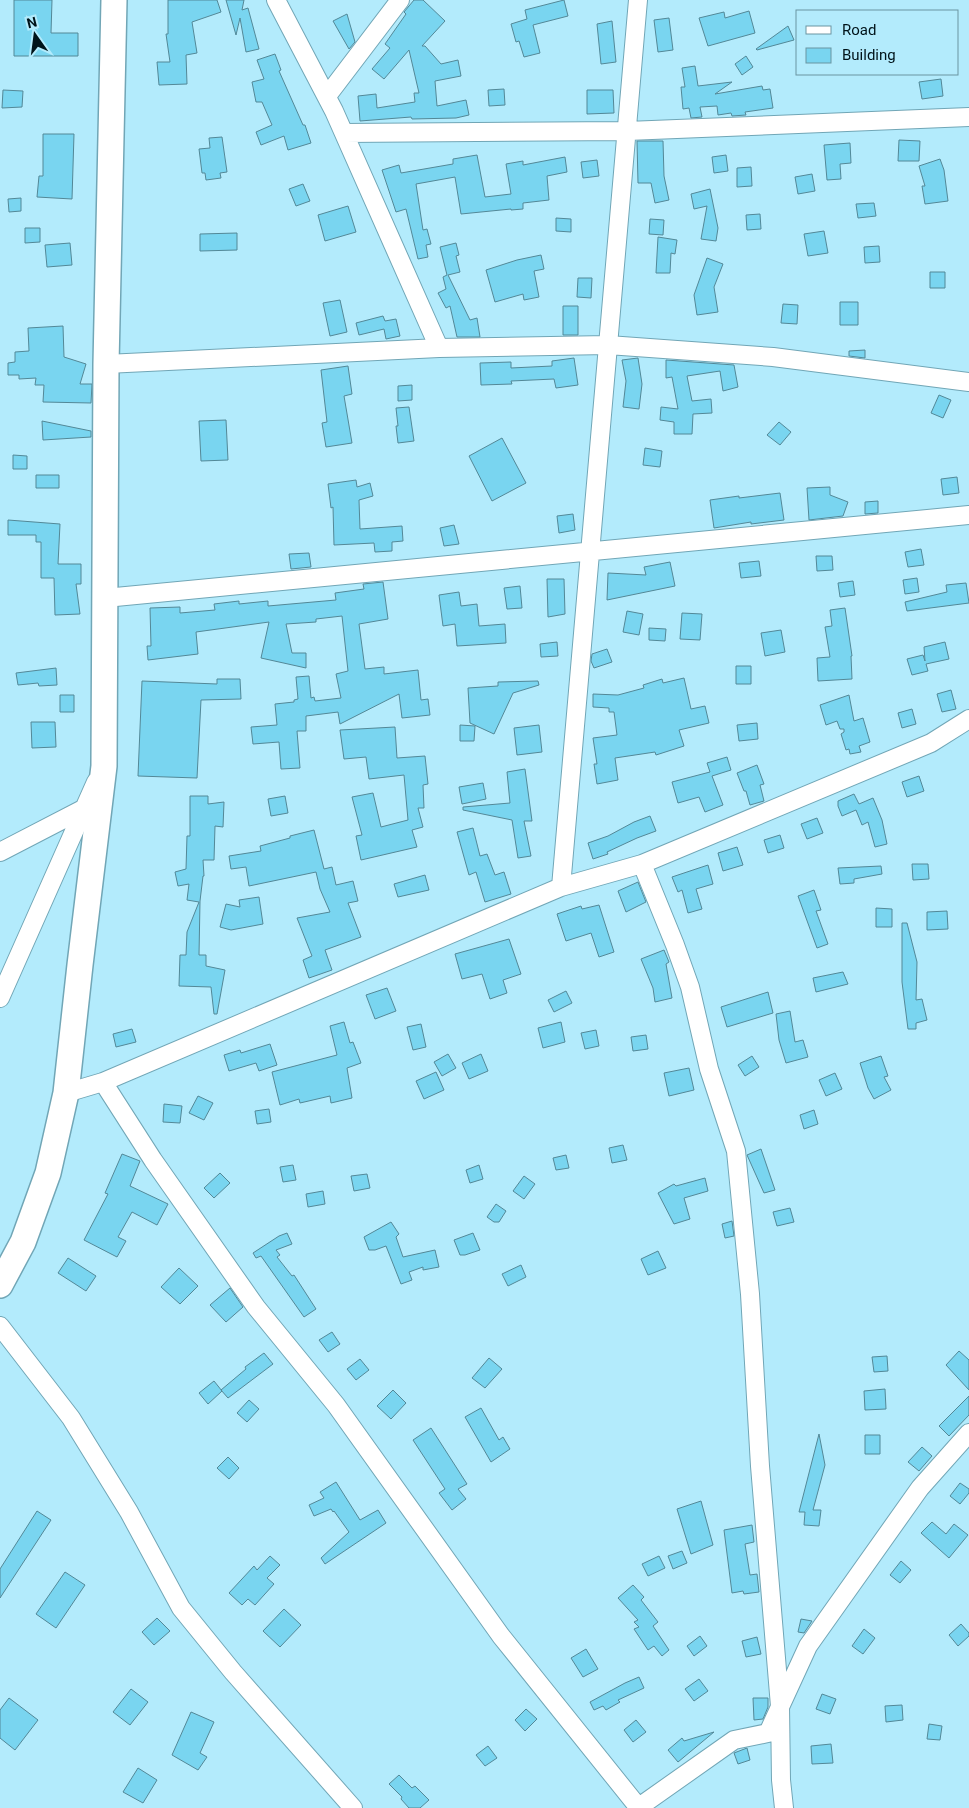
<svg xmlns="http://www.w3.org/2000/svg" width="969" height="1808" viewBox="0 0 969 1808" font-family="Roboto,sans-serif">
  <rect width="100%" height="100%" fill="#b3ebfc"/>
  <!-- building -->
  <path fill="#79d5f0" stroke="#538897" d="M14,0H52L51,33H78V56H14Z
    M168,0H217L221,12L192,22L197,53L186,55L187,84L159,85L157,62H170L166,34H168Z
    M226,0H244L242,10L248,8L259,49L246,52L240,18L236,35Z
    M414,0H423L445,21L422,46H425L441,64L458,60L461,76L435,81L437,106L466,100L469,115L456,118L412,119L411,117L360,121L358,96L376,94L377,108L415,102L414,93H419L409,50L384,79L372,69L390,48L385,44L406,14L404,12Z
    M564,0L568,16L533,25L540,53L524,57L519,41L516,42L511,24L527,19L525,10Z
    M749,11L755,33L708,46L699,18L724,12L725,18Z
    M347,14L355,42L349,49L333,21Z
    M669,18L673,50L658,52L654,20Z
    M612,21L616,62L601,64L597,24Z
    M788,26L794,40L757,50L756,49Z
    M275,54L281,70L279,71L303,125H305L311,143L288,150L284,136L261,145L256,132L272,125L262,102H256L252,82L264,79L257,60Z
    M746,56L753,67L742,75L735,64Z
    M695,66L698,86L732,82L715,94L762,86L763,90L770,89L773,108L745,112L746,115L732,116L731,113L718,115L717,106L700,107L702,117L691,118L689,108L683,109L681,87H685L682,68Z
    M941,79L943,96L922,99L919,82Z
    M504,89L505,105L489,106L488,90Z
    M3,90L23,91L22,107L2,108Z
    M587,90H613L614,113L587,114Z
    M43,134H74L72,199L37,197L39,176H43Z
    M222,137L227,172L220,173L221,178L206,180L205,173H202L199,149L210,148L209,138Z
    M899,140L920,141L919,161H898Z
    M637,141H663L664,176L669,200L655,203L651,183H638Z
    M850,143L851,163L840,164L841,179L827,180L824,145Z
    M477,155L485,197L511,194L506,164L523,161V165L565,157L567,172L547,176L549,200L523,203V209L511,210V209L461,214L455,177L416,184L423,230L427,229L431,244L426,245L428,257L418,259L406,209L396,212L382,170L399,165L401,173L453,164V159Z
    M726,155L728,171L714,173L712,157Z
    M940,159L944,170L948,201L925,204L922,186H925L919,166Z
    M597,160L599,176L583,178L581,162Z
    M751,167L752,186L737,187V168Z
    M812,174L815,191L798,194L795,177Z
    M303,184L310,201L296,206L289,189Z
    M710,189L718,228L716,241L701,239L707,206L694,209L691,194Z
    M21,198V211L9,212L8,199Z
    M874,203L876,216L858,218L856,204Z
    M348,206L356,232L325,241L318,215Z
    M760,214L761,229L747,230L746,215Z
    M556,218L571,219V232L556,231Z
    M650,219L664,220L663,235L649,234Z
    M25,228H40V242L25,243Z
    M824,231L828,253L808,256L804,234Z
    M237,233V250L200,251V234Z
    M658,237L677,240L675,254L671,253L670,273H656Z
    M70,243L72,265L47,267L45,245Z
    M456,243L459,255L456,256L460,272L448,275L470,320L477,318L480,337H457L450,306L446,308L438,293L446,289L443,277L447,275L440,247Z
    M879,246L880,262L865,263L864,247Z
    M541,255L544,269L534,271L539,297L524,300L523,294L495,302L486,270L517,260Z
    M707,258L723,264L714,287L718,312L697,315L694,295Z
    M930,272H945V288H930Z
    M578,278H592L591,298L577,297Z
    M340,300L347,332L330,336L323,303Z
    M840,302H858V325H840Z
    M783,304L798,305L797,324L781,323Z
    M563,306H578V335H563Z
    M383,316L385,321L396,319L400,336L386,339L384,329L359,335L356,323Z
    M63,326L64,357L86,364L80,384H92L91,403L43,402L44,385H35L36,378L19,379V375H8V363L15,362V352L29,351L28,328Z
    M865,350V358L849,356V351Z
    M574,358L578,385L556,388L554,379L511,381L512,384L481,385L480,363L511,362V368L552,366V361Z
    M638,358L642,384L639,409L623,407L626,381L622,360Z
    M666,360L734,365L738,387L723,391L720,371L687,376L692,401L711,399L712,413L693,414L692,434H674V422L660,420L661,407L678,409L672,377L666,378Z
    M348,366L352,394L344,396L352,443L326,447L322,423L327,422L321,370Z
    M412,385V400L398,401V386Z
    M939,395L951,400L943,418L931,413Z
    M409,407L414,441L398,443L396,426H398L396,408Z
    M226,420L228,460L201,461L199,421Z
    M42,421L91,431V437L43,440Z
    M779,422L791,432L780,445L767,435Z
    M502,438L526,483L492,501L469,456Z
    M645,448L662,451L660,467L643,465Z
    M13,455L27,456V469H13Z
    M36,475H59V488H36Z
    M957,477L959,493L943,495L941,479Z
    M356,480L357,487L370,483L373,496L359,500L360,529L402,526L403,541L392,542V551L375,552L374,543L334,545L333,507L331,508L328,484Z
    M830,487V495L848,502L843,516L809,520L807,488Z
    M780,493L784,520L751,524V522L714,528L710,500L739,496V498Z
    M878,501V513L865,514V502Z
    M573,514L575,530L559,533L557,516Z
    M8,520L60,524L58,564H81V584H76L80,614L55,615L54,578H41V542H36V535H8Z
    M454,525L459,544L444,546L440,528Z
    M921,549L924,565L908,567L905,552Z
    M309,553L311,567L291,569L289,554Z
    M816,556H832L833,570L817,571Z
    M759,561L761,576L741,578L739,563Z
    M670,562L675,586L607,600L608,573L646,575L644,567Z
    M917,578L919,592L905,594L903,580Z
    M547,579H564L565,614L548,617Z
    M853,581L855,595L840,597L838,583Z
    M383,582L388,619L359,624L365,669L384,667V674L418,670L421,700L428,699L430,715L402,718L399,694L340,724L338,712L306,716V731H297L300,768L281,769L279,742L253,744L251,727L277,725L275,704L294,702V700L298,699L296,677L309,676L311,698L314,697L315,701L341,698L336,674L348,671L342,616L316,619V622L286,624L292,653H306V668L261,658L269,622L196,632L198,654L148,660L147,646H151L150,608L180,607V613L215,610L214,604L239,601V604L268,601V606L336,600L335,593L364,589L363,584Z
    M966,583L969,603L907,611L905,602L947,592L946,585Z
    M520,586L522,608L507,609L504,588Z
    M459,592L461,606L477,604L479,626L505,624L506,643L457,646L455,624L443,626L439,595Z
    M845,608L852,656H851L852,679L818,681L817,658L830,657L825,627L832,626L830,610Z
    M627,611L643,614L639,635L623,632Z
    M682,613L702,614L700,640L680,639Z
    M649,628L666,629L665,641L649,640Z
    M781,630L785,652L765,656L761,633Z
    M557,642L558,656L541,657L540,644Z
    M945,642L949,659L926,664L928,671L912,675L907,659L923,655L925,661L924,647Z
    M607,649L612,662L594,668L591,661L592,654Z
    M736,666H751V684H736Z
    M56,668L57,685L39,686L38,683L18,685L16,673Z
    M684,678L691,709L705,706L709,723L679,730L684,746L656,755L655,752L615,758L618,780L597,784L594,764H597L593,738L617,735L614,712H609V708L593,707V694L618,695L644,688L643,685L662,679L663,683Z
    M217,679H240L241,699L201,700L197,778L138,776L142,681L217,684Z
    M538,681L539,685L513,693L494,734L470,723L468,688L498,686V682Z
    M951,690L956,709L942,712L937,694Z
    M60,695H74V712H60Z
    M849,695L854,721L863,718L870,742L859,746L861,752L850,754L849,749L846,750L841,734L844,732V729H840L837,721L826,725L820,705Z
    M912,709L916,724L902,728L898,713Z
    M31,722H55L56,747L32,748Z
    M757,723L758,739L739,741L737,725Z
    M460,725L475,726L474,741H460Z
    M539,725L542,752L517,755L514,728Z
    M395,727L397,758L425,756L428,784L423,785L424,808H418L423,827L412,830L417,847L361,860L356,836L362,835L352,797L373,793L381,827L408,820L404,775L369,779L366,757L344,759L340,730Z
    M727,757L731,770L712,776L723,805L705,812L699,797L678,803L672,782L710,772L707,763Z
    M757,765L764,784L760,785L764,801L750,805L746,791H744L737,773Z
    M525,769L532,821H524L531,856L518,858L512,820L463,810V807L510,803L507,772Z
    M919,776L924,791L907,797L902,782Z
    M483,783L486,799L462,804L459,787Z
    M854,794L859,804L873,798L882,820L887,844L875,847L868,822L862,825L856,810L842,816L838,806V801Z
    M190,796H208V804L224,802L223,827L215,826L214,860H203L204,876H203L200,901L199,955H206V966L225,970L217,1014H214L211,987L179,986L180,955H186L187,932L199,902L187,900L189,884L178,886L175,872L186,869L187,836H190Z
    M285,796L288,813L271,816L268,799Z
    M650,816L656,831L637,838L607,852L608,854L593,859L588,843L608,836L634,822Z
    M817,818L823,833L807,839L801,824Z
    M473,828L480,856L487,854L495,875L504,872L511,894L485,902L476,872L469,875L457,832Z
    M314,830L324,869L332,867L336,885L353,881L358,901L348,903L361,937L325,950L332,970L309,978L303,960L312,956L297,918L330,912L320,889L316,872L249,886L246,867L231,869L229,856L261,851L260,846L290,838V836Z
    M780,835L784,848L768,853L764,840Z
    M737,847L743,865L723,871L718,853Z
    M912,864H928L929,879L913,880Z
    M708,865L713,884L696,889L702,909L688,913L682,890L678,892L672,877Z
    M881,866L882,874L854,879V883L840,884L838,868Z
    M425,875L429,890L398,897L394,884Z
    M638,882L646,902L626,912L618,891Z
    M814,890L821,910L816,911L828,944L817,948L798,896Z
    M259,897L263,924L231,930L220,927L226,904L240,907L239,900Z
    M599,905L614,952L599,957L591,933L566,941L557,914L581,906L582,909Z
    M876,908L892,909V927H876Z
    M947,911L948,929L927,930V912Z
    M902,923H907L917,962L916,1000L922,999L927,1020L916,1023V1029H908L902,982Z
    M509,939L521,974L503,980L507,993L490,999L482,974L462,979L455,954Z
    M664,950L669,962L666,964L672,998L655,1002L653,988L641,959Z
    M843,972L848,984L816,992L813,978Z
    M387,988L396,1011L375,1019L366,995Z
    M566,991L572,1003L554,1012L548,1000Z
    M768,992L773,1013L727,1027L721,1007Z
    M790,1011L795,1042L803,1040L808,1057L786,1063L779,1040L776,1014Z
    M344,1022L350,1043L353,1042L361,1063L347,1068L352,1098L331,1103L330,1096L300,1103L299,1099L280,1105L272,1072L337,1055L330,1026Z
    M561,1022L565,1042L543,1048L538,1028Z
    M421,1024L426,1047L413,1050L407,1027Z
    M132,1029L136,1042L116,1047L113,1034Z
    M596,1030L599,1046L585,1049L581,1033Z
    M646,1035L648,1049L633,1051L631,1037Z
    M270,1044L277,1065L259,1071L256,1063L229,1071L224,1055L240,1050L241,1053Z
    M448,1054L456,1068L442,1076L434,1062Z
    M481,1054L488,1071L469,1079L462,1063Z
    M752,1056L759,1067L745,1076L738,1065Z
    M881,1056L888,1076L884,1077L891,1090L874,1099L868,1088L860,1063Z
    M689,1068L694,1090L669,1096L664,1073Z
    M436,1072L444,1090L424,1099L416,1081Z
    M835,1073L842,1089L826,1096L819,1080Z
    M198,1096L213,1103L204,1120L189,1113Z
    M164,1104L182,1106L180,1123L163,1122Z
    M269,1109L271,1122L257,1124L255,1111Z
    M814,1110L818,1124L804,1129L800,1115Z
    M623,1145L627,1160L612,1163L609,1148Z
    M761,1149L775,1190L764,1193L747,1155Z
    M122,1154L140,1161L130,1186L168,1204L157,1225L132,1212L118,1237L126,1241L117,1257L84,1240L108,1194L105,1193Z
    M566,1155L569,1168L556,1170L553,1158Z
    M293,1165L296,1180L283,1182L280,1167Z
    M479,1165L483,1179L470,1183L466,1170Z
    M220,1173L230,1183L214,1198L204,1188Z
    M367,1174L370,1188L354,1191L351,1176Z
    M524,1176L535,1184L524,1199L513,1191Z
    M705,1178L708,1191L684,1198L690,1219L674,1224L658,1193L674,1184L676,1186Z
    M323,1191L325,1204L308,1207L306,1194Z
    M496,1204L506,1211L499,1222H494L487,1217Z
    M790,1208L794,1222L777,1226L773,1212Z
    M732,1221L734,1236L725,1238L722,1224Z
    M391,1222L399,1234L396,1237L403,1257L435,1250L439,1267L423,1270V1267L409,1272L412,1280L401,1284L386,1246L375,1250H369L364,1237Z
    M287,1233L292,1244L276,1250L280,1255L277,1257L292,1276L294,1275L316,1309L304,1317L261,1256L256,1258L253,1253L279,1236Z
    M473,1233L480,1250L465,1255H460L454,1240Z
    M658,1251L666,1268L648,1275L641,1259Z
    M68,1258L96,1276L86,1291L58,1273Z
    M521,1265L526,1277L508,1286L502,1274Z
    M179,1268L198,1286L180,1304L161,1287Z
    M230,1288L243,1307L226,1322L210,1305Z
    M332,1332L340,1344L328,1352L319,1340Z
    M959,1351L969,1360V1390L946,1365Z
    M264,1353L273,1364L228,1398L221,1390L246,1369L245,1367Z
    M887,1356L888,1371L874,1372L872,1357Z
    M489,1358L502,1369L485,1388L472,1378Z
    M360,1359L369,1370L356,1380L347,1369Z
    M214,1381L222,1391L208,1404L199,1393Z
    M885,1389L886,1409L865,1410L864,1391Z
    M393,1390L406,1403L391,1419L377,1406Z
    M969,1396V1415L949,1436L939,1426Z
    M249,1400L259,1409L247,1422L237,1413Z
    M481,1408L499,1440L503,1437L510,1449L491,1462L465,1417Z
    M431,1428L467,1484L458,1489L466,1499L452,1510L439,1493L445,1489L413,1440Z
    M819,1434L825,1465L813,1510H821L819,1526L804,1525L805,1512H799Z
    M865,1435H880V1454H865Z
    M922,1447L932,1456L919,1471L908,1462Z
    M228,1457L239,1468L229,1479L217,1468Z
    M336,1482L360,1520L378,1510L386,1523L325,1564L321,1558L349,1532L334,1511L333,1512L331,1509L314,1516L309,1505L324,1498L320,1492Z
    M960,1483L969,1489V1493L960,1504L950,1496Z
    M701,1501L713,1545L691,1554L677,1509Z
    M37,1511L51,1520L0,1598V1569Z
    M932,1522L946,1534L954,1524L968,1535L949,1558L921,1533Z
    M752,1525L754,1542L745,1544L750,1575L757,1574L759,1592L744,1594L743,1591L732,1593L724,1530Z
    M682,1551L687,1563L673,1569L668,1556Z
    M270,1556L280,1565L267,1578L274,1584L255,1605L248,1599L242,1605L229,1593L254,1566L257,1570Z
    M659,1556L665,1568L648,1576L642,1564Z
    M901,1561L911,1570L900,1583L890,1575Z
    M65,1572L85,1585L56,1628L36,1614Z
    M633,1585L644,1597L641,1600L658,1622L653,1626L669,1650L662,1656L654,1646L648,1650L634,1629L639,1627L634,1622L638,1620L618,1598Z
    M284,1609L301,1625L280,1647L263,1631Z
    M157,1618L170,1631L154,1645L142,1632Z
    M801,1619L812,1621L804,1633L798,1632Z
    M961,1624L969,1633V1636L958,1646L949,1635Z
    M864,1629L875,1638L863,1654L852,1646Z
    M700,1636L707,1646L694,1656L687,1646Z
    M757,1637L761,1654L746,1657L742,1641Z
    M586,1649L598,1669L583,1677L571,1658Z
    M639,1677L644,1688L618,1700L620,1702L606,1710L603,1706L594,1710L590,1702L625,1683Z
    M699,1679L708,1691L694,1701L685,1689Z
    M131,1689L148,1702L130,1725L113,1712Z
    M822,1694L836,1699L830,1714L816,1709Z
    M9,1698L38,1720L15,1750L0,1738V1710Z
    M753,1698H768V1707L763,1719L754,1720Z
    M902,1705L903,1720L886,1722L885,1706Z
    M526,1709L537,1719L525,1731L515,1720Z
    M191,1712L214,1722L200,1753L207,1757L198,1770L172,1755Z
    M636,1720L646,1732L633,1742L624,1730Z
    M929,1724L942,1726L940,1740L927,1739Z
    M714,1732L678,1762L668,1750L682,1738L684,1741Z
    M831,1744L833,1763L812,1764L811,1746Z
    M488,1746L497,1758L485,1766L476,1755Z
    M747,1748L750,1760L738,1764L734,1753Z
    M138,1768L157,1780L143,1803L123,1792Z
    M399,1775L412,1788L415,1786L429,1800L420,1808H409L401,1799L402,1797L389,1784Z"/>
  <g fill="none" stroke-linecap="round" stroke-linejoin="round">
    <!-- minor casing -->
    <g stroke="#71a6b6" stroke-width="20">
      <path id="minor" d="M276,0L334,111L439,348
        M327,96L400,0
        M344,133L627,131L969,117
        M106,364L439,348L608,345L773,357L969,382
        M105,598L969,515
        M0,852L85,808
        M642,864L675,945L690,987L709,1069L736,1151L750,1294L760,1466L780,1706L781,1780L784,1808
        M561,887L638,0
        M0,998L96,782
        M103,1082L561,887L642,864L931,743L969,719
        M66,1093L103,1082L153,1160L256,1307L336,1405L501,1636L639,1808
        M0,1326L71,1418L129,1512L181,1608L233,1672L353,1808
        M639,1807L734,1740L768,1733L808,1646L920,1488L969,1433"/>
    </g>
    <!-- secondary casing -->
    <g stroke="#71a6b6" stroke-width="28">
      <path id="secondary" d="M0,1285L23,1242L48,1173L66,1093L80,965L104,766L106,364L114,0"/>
    </g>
    <!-- minor -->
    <use href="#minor" stroke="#fff" stroke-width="18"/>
    <!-- secondary -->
    <use href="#secondary" stroke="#fff" stroke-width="25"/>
  </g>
  <!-- legend -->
  <rect x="796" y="10" width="162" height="65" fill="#b3ebfc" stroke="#6b95a1"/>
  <rect x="806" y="26" width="25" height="8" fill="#ffffff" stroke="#6b95a1"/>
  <text x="842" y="35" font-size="15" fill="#001319">Road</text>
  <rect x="806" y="48" width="25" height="15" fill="#79d5f0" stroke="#6b95a1"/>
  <text x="842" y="60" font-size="15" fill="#001319">Building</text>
  <!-- north arrow -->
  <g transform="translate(35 35) rotate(346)" stroke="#b3ebfc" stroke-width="4" paint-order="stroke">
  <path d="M0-4L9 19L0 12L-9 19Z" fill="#001319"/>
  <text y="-8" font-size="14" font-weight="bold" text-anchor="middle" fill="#001319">N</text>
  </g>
</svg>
